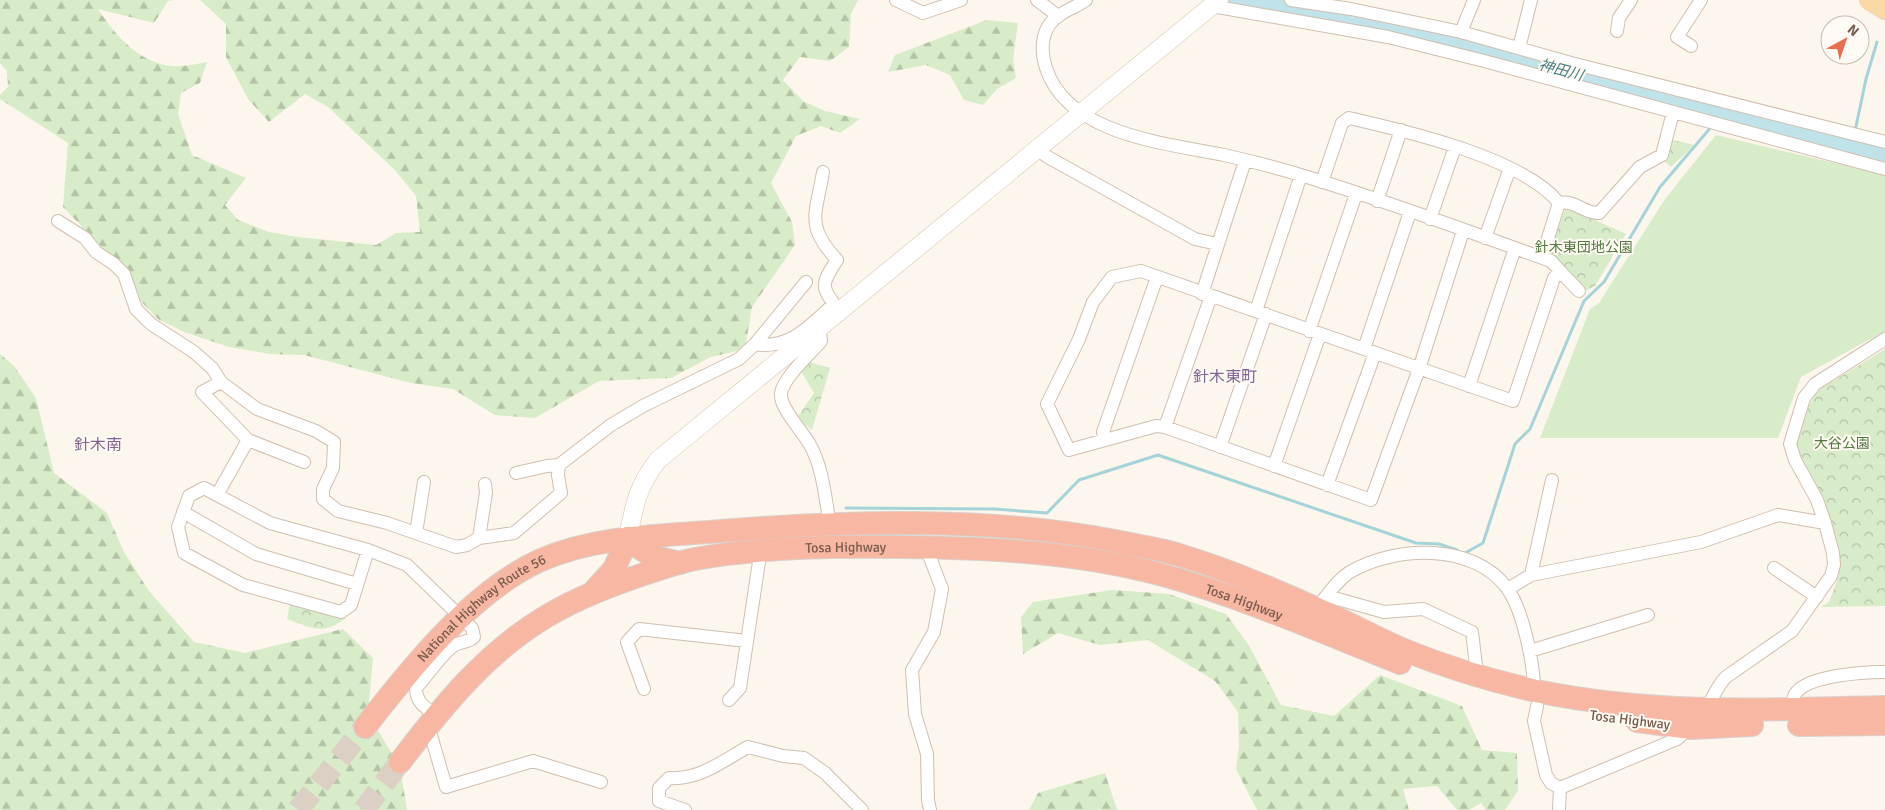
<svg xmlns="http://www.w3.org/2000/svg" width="1885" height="810" viewBox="0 0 1885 810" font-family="Signika,'Noto Sans JP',sans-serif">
  <defs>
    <pattern id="forest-firs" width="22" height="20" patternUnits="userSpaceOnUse" patternTransform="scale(1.25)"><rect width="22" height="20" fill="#d8ecc9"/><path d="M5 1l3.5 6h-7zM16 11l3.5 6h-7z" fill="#b4c2a5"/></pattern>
    <pattern id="park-crowns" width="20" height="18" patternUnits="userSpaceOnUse" patternTransform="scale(1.25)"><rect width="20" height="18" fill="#d8ecc9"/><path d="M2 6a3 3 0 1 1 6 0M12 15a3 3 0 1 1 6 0" fill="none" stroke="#b4c2a5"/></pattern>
  </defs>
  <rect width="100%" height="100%" fill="#fdf6ec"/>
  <!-- grass -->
  <path fill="#d8ecc9" d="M1716,135L1885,175V331L1801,377L1778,438H1540L1590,309L1599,303L1665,199Z"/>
  <!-- forest -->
  <path fill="url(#forest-firs)" d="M0,0H174L168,1L154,23L98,9C115,35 139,63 172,66C183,67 196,64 207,62L200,83L181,93L178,114L192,155L246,178L225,205L238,220L269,232L298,237L376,245L396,233L420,232L416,196L395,170L328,107L305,94L269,122L248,99L226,57V24L200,0H858L851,14L849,47L830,61L800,57L783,80L803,101L825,111L860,119L840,133L821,126L796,136L771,183L792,222L795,245L752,307L745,349L711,357L671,378L599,381L535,418L495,415L453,389L411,383L304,355L270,354L229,347L184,332L158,319L127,287L117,263L63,207L68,143L0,99V95L8,87L7,71L0,63Z
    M987,20L1018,23L1013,59L1016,78L997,89L983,105L964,100L950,75L926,65L888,72L895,55Z
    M0,354L14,366L36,398L54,473L107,513L124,552L149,591L194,642L245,653L343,629L373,658L368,714L400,767L407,810H0Z
    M1112,590L1169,594L1226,614L1248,644L1281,705L1334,716L1380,675L1462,706L1482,750L1517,753L1518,791L1505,810H1486L1481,803L1469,810H1457L1437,786L1403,789L1409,810H1257L1236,769L1239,747L1238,712L1215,681L1148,640L1100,645L1058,633L1023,654L1021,617L1033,602Z
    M1105,773L1117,810H1029L1038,793Z"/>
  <!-- park -->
  <path fill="url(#park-crowns)" d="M1670,139L1694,145L1671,167L1663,160Z
    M1566,207L1626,234L1595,286L1585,291L1556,258L1547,254Z
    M1885,349V606L1821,607L1829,602L1839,575V555L1799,456L1796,442L1808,407L1817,391Z
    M809,362L830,368L812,430L797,418L814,393L801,371Z
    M290,603L346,618C322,636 312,628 287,619Z"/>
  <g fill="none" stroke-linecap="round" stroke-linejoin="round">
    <!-- stream -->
    <path stroke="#a5d3da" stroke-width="3" d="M1718,119L1723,114
      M1855,131L1866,79L1877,42
      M1852,147L1853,140
      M846,508L994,509L1047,513L1079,480L1158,455L1416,543L1439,544L1457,550
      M1465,553L1483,543L1515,444L1530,429L1584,301L1604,282L1660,187L1712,126"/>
    <!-- river -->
    <path stroke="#bfe3e8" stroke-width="20" d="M1233,0L1450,41L1885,155"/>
    <!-- highway-tunnel -->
    <path stroke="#dcd0c4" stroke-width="22" stroke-dasharray="22 11" stroke-linecap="butt" d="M298,810L365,727
      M364,810L400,762"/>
    <!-- street casing -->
    <g stroke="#d1beb0" stroke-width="14">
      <path id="street" d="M896,0L923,13L961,0
        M1037,0L1058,16
        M1086,0C1078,6 1068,9 1060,15C1041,26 1040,49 1046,68C1068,135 1165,143 1224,155C1251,161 1278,168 1304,176C1387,201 1470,232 1551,261L1560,271L1554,278L1513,401L1141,271L1112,277L1093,302L1079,339L1047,404L1069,450L1156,426L1165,427L1371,500L1419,369L1463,231
        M1291,0L1351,9L1461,32L1474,0
        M1212,6L1388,37L1484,61L1885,169
        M1617,31L1619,18L1631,0
        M1461,32L1571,63L1885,142
        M1691,46L1677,37L1701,0
        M1519,48L1531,0
        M1039,150L1046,156L1195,239L1217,244
        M823,172C816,215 805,225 837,260C821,284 820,287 839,310
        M1322,182L1342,123L1349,118C1406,131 1523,158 1559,203L1542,257
        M1377,201L1401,130
        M1559,203C1577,200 1584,214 1599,213L1640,167L1662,155L1673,112
        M1430,219L1455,147
        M58,221L85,238L96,252L114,264L124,274L136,309L151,324L194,352L212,368L221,382
        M1485,238L1510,168
        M1560,271L1579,291
        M1202,294L1245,161
        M1256,311L1301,175
        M820,329L821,341C810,354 784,377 781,393C779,407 802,431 809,443C823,467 825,497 830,525
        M1309,331L1356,194
        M755,344L806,282
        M1364,349L1410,212
        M1469,386L1515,248
        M1165,427L1211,296
        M1105,439L1103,432L1157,277
        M248,440L304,462
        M1220,447L1266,314
        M1274,466L1320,334
        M516,473L547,466L559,465
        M1327,485L1375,353
        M217,495L204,488L189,496L178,527L184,553L243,585L341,612L351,605L368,550
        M183,512L256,554L357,584
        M416,533L424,482
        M479,538L486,493L485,484
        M926,547L942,589L934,632L912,670L915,714L927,754L928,800L930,810
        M1774,568L1817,597
        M1531,575L1552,480
        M1508,589L1531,575L1701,542L1778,515L1825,523
        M1327,596L1384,612L1423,609L1472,632L1477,674
        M1316,609C1326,597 1337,580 1350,572C1394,546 1473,542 1507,588C1523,610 1534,664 1534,690
        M1530,651L1648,615
        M644,689L627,642L639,629L747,641
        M729,700L740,688L759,562V550
        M1537,706L1534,721L1546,775L1551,783L1560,788
        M1794,709C1794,704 1792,699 1795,694C1807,675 1865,672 1885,672
        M1704,712C1712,701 1716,687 1726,677L1792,631L1831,576L1834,565L1833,553L1825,523L1817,500L1795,460L1790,444L1804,398L1815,384L1885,339
        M436,715C424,707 416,702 416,688C428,675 439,657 453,646C460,641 468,643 474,637L472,628L407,565L368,550L270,523L217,495L248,440L202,392L221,382L257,409L316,431L334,442L333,468L323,489V499L338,511L387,523L456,547L467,545L479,538L514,533L561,493L558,475L559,465L611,425L643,406L739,359L755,344C790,350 810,325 834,304
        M428,725L446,787L533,761L601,782
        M1560,788L1677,739L1691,727
        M685,810L659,801V788L669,778C700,780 722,761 748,747L783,756L804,758L825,773L862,810
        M1559,810L1560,788"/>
    </g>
    <!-- secondary casing -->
    <g stroke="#d6c0b0" stroke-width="19">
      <path id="secondary" d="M628,538C634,506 637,487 658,460L1219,0"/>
    </g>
    <!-- primary casing -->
    <g stroke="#dad1cd" stroke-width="20">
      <path id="primary" d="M1869,0L1885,10"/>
    </g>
    <!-- highway casing -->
    <g stroke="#dad1cd" stroke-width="24">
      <g id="highway">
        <path d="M628,538C645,555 657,558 680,563"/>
        <path d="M595,590L614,569L628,538"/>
        <path d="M1637,721L1691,728L1752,725"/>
        <path d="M1799,725L1885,724"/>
        <path id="s1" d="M365,727C411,668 472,591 541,560C594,537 653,536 709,532C839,521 987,516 1115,541C1136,546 1158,548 1179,555C1226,569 1271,588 1315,608C1345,621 1374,637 1404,650C1446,667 1492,681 1536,691C1652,715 1768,710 1885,707"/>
        <path id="s2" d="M400,762C442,707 486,652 547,616C579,597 612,585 647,573C663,568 679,562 695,559C763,547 833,546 902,547C990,548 1079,552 1163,575C1245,598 1322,632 1400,663"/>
      </g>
    </g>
    <!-- street -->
    <use href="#street" stroke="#fff" stroke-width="12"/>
    <!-- secondary -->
    <use href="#secondary" stroke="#fff" stroke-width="18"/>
    <!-- primary -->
    <use href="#primary" stroke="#fbd9a5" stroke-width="19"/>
    <!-- highway -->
    <use href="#highway" stroke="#f7b7a3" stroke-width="22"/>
  </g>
  <g text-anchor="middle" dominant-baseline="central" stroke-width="4" stroke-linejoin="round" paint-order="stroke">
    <!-- park labels -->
    <g font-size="14" fill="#537a41" stroke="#fffaf3">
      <text x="1584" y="247">針木東団地公園</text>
      <text x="1842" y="443">大谷公園</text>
    </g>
    <!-- street labels -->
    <g font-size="14" fill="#7a5c4d" stroke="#fffaf3">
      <text stroke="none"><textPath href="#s2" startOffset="519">Tosa Highway</textPath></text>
      <text stroke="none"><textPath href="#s2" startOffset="924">Tosa Highway</textPath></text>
      <text stroke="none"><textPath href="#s1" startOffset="168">National Highway Route 56</textPath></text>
      <text transform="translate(1630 720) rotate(7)">Tosa Highway</text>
    </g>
    <!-- water labels -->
    <g font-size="15" font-style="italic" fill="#437c86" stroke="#fffaf3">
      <text transform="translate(1561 70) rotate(15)">神田川</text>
    </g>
    <!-- quarter labels -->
    <g font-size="16" fill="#846695" stroke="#fffaf3">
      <text x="1225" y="377">針木東町</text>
      <text x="98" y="445">針木南</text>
    </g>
  </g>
  <!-- north arrow -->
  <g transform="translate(1845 40) rotate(40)"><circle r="24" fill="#fffaf3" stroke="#cabbb1"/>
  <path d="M0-4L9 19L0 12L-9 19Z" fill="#e76f51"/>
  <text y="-8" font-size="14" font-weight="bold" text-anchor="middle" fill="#7a5c4d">N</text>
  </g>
</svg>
